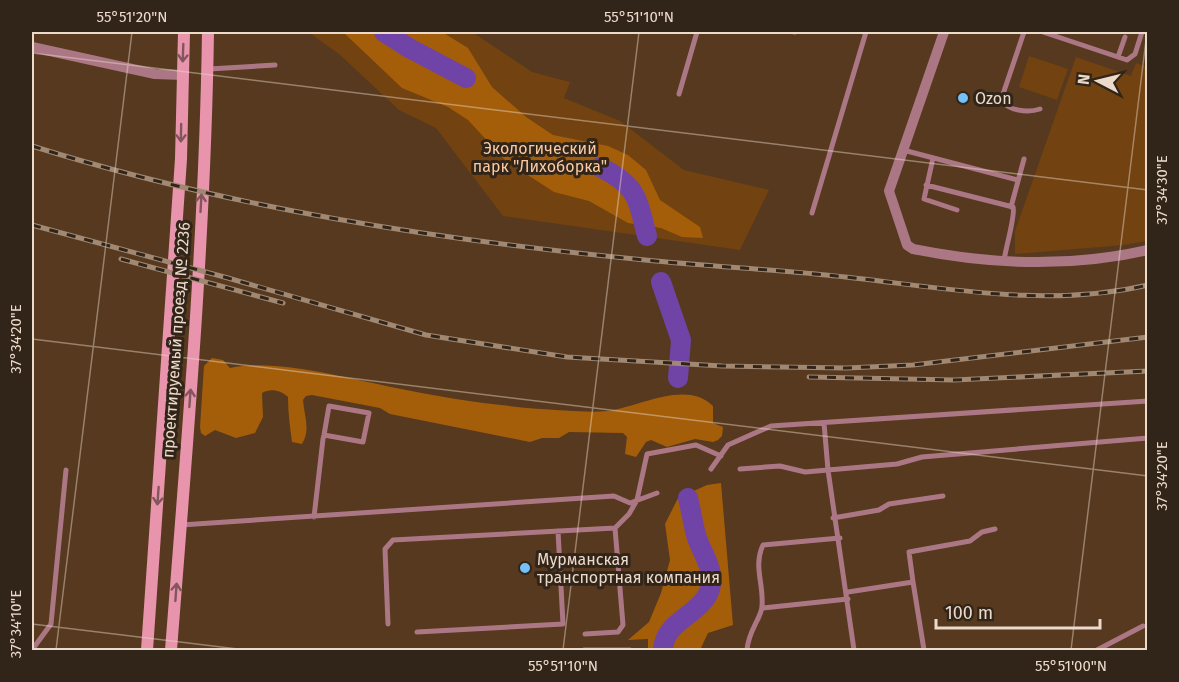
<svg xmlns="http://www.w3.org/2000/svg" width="1179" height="682" viewBox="0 0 1179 682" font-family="'Fira Sans',sans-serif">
  <rect width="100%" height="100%" fill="#56391e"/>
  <!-- green -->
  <path fill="#724210" d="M308,32H472L532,72L570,82L564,98L620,121L684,170L769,190L740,250L503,216L436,128L399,110L339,54Z
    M1029,56L1068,69L1057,100L1019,87Z
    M1076,57L1131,76L1136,63L1147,67V241L1124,245L1015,254V231Z"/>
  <!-- forest -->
  <path fill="#a45e0a" d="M343,32H442L468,48L492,87L526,117L553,135L608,146L628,155L646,170L660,200L700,227L703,238L682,237L661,228L628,223L589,201L554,192L506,161L468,120L448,107L402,88Z
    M212,358L223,360L230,368C276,358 349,379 396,388C443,398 492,405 540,409C561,410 587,413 608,411C638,407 687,379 713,406V423L723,427L722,436L718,440L713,442L695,439L667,447L651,440L646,442L636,457L625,454L627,437L623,433L569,432L559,438H542L530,442L390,414L380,408L312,395L306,396L303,400C304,415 311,430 302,444L292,442C290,427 288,413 288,397C281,390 270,388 262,393L263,417L255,433L236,438L215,430L205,436L201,433L200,427L204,366Z
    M721,483L733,625L708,633L700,650H648V639L628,640L649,622L661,593L670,560L665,524L678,498L707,485Z"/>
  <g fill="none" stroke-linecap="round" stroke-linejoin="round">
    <!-- river -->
    <path stroke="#7043a6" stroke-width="20" d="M384,32L409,48L466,78
      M600,167C638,186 637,198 647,236
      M661,282L681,340L678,378
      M663,650C664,620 702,615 710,589C716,570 701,552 696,535C693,523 691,510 688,498"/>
    <!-- lane -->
    <path stroke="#ac7785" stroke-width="5" d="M794,32H795
      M1024,32L1001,100C1008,111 1028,113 1040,109
      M1043,32L1127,60L1135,54L1142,32
      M1118,57L1125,37
      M209,69L275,65
      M679,94L697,32
      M903,150L1018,180
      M933,158L924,199L957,210
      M926,185L1013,207C1016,214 1005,250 1004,261
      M1011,207L1024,159
      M812,213L866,32
      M824,423L828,470L897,464L922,457L1148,438
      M711,469L728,445L771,426L1148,401
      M740,469L780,466L805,472L828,470L854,650
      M314,517L323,439L324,435L329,406L369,413L363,442L324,435
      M833,518L879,510L889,504L943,496
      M181,525L614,496L630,503L657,493
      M913,582L909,552L970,541L982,532L995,529
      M848,592L913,582L924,650
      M763,608L848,599
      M388,624L385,549L393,540L615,528L629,514L637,500L647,454L696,445L721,456
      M417,632L563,624L558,531
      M585,634L618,632L623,625L615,528
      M32,650L51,624L66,470
      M584,650H630
      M747,650C748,631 762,617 762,606C764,584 753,566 763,545L840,538
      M1097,650L1143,626"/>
    <!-- street -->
    <path stroke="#ac7785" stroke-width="10" d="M944,32L889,191L907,245L913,249C992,265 1069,268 1148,250
      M32,47L155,74L183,75"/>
    <!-- secondary -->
    <path stroke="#e894ac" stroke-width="12" d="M147,650L181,159L184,32
      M171,650C187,445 205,238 208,32"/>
    <!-- rail casing -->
    <g stroke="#a08873" stroke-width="5">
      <path id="rail" d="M32,146C230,208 438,240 645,260C705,266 766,269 826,275C932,285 1041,310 1148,285
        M32,225L228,278L426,335L567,357L722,366L847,368L913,365L1148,337
        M121,259L283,303
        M809,377L954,380L1148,371"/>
    </g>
    <!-- rail -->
    <use href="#rail" stroke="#312418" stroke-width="3" stroke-dasharray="9" stroke-linecap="butt"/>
  </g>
  <!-- one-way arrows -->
  <defs><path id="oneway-shaft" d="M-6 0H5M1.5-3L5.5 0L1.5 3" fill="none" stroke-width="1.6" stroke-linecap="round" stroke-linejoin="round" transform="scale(1.5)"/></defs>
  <g stroke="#83565b">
    <use href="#oneway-shaft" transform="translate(183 53) rotate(92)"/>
    <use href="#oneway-shaft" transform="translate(181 133) rotate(91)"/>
    <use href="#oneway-shaft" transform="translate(201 203) rotate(-87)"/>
    <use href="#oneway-shaft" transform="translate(190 398) rotate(-86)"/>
    <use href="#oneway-shaft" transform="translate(158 496) rotate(94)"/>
    <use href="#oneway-shaft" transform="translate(176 592) rotate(-86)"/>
  </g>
  <!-- ticks -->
  <path fill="none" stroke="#ecdacb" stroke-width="1.5" stroke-opacity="0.45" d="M32,53L1148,190M32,339L1148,476M32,624L246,650M56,650L132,32M563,650L639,32M1071,650L1147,32"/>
  <!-- markers -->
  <g fill="#75c0f6" stroke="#312418" stroke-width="2">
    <circle cx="963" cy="98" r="6"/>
    <circle cx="525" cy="568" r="6"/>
  </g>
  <g text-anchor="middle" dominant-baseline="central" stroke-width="6" stroke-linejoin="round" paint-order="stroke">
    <!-- poi labels -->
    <g font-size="16" fill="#ecdacb" stroke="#312418" text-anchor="start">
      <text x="975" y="98">Ozon</text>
      <text x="537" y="559">Мурманская<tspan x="537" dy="18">транспортная компания</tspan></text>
    </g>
    <!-- park labels -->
    <g font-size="16" fill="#f9caa3" stroke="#312418">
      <text x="540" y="148">Экологический<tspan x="540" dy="18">парк "Лихоборка"</tspan></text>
    </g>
    <!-- street labels -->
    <g font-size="16" fill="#ecdacb" stroke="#312418">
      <text transform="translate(176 340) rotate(-86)">проектируемый проезд № 2236</text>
    </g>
  </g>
  <!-- border -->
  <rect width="1179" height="682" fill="none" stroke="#312418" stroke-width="66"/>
  <!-- north arrow -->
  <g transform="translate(1098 81) rotate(277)" stroke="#312418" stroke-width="4.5" paint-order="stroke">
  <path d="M0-4.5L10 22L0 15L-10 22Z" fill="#ecdacb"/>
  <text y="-9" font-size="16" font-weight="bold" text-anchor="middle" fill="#ecdacb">N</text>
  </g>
  <!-- scale -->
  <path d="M936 619v9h164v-9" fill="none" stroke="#ecdacb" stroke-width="3"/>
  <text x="945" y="619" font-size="18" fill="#ecdacb" stroke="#312418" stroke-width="4.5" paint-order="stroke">100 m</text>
  <rect x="33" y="33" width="1113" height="616" fill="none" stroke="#ecdacb" stroke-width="2"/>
  <g font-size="15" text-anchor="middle" fill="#ecdacb">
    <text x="132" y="22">55°51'20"N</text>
    <text x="639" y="22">55°51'10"N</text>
    <text transform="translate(1162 190) rotate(-90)" y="5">37°34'30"E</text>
    <text transform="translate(16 339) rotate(-90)" y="5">37°34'20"E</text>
    <text transform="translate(1162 476) rotate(-90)" y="5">37°34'20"E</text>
    <text transform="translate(16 624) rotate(-90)" y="5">37°34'10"E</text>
    <text x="563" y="671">55°51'10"N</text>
    <text x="1071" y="671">55°51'00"N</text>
  </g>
</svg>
